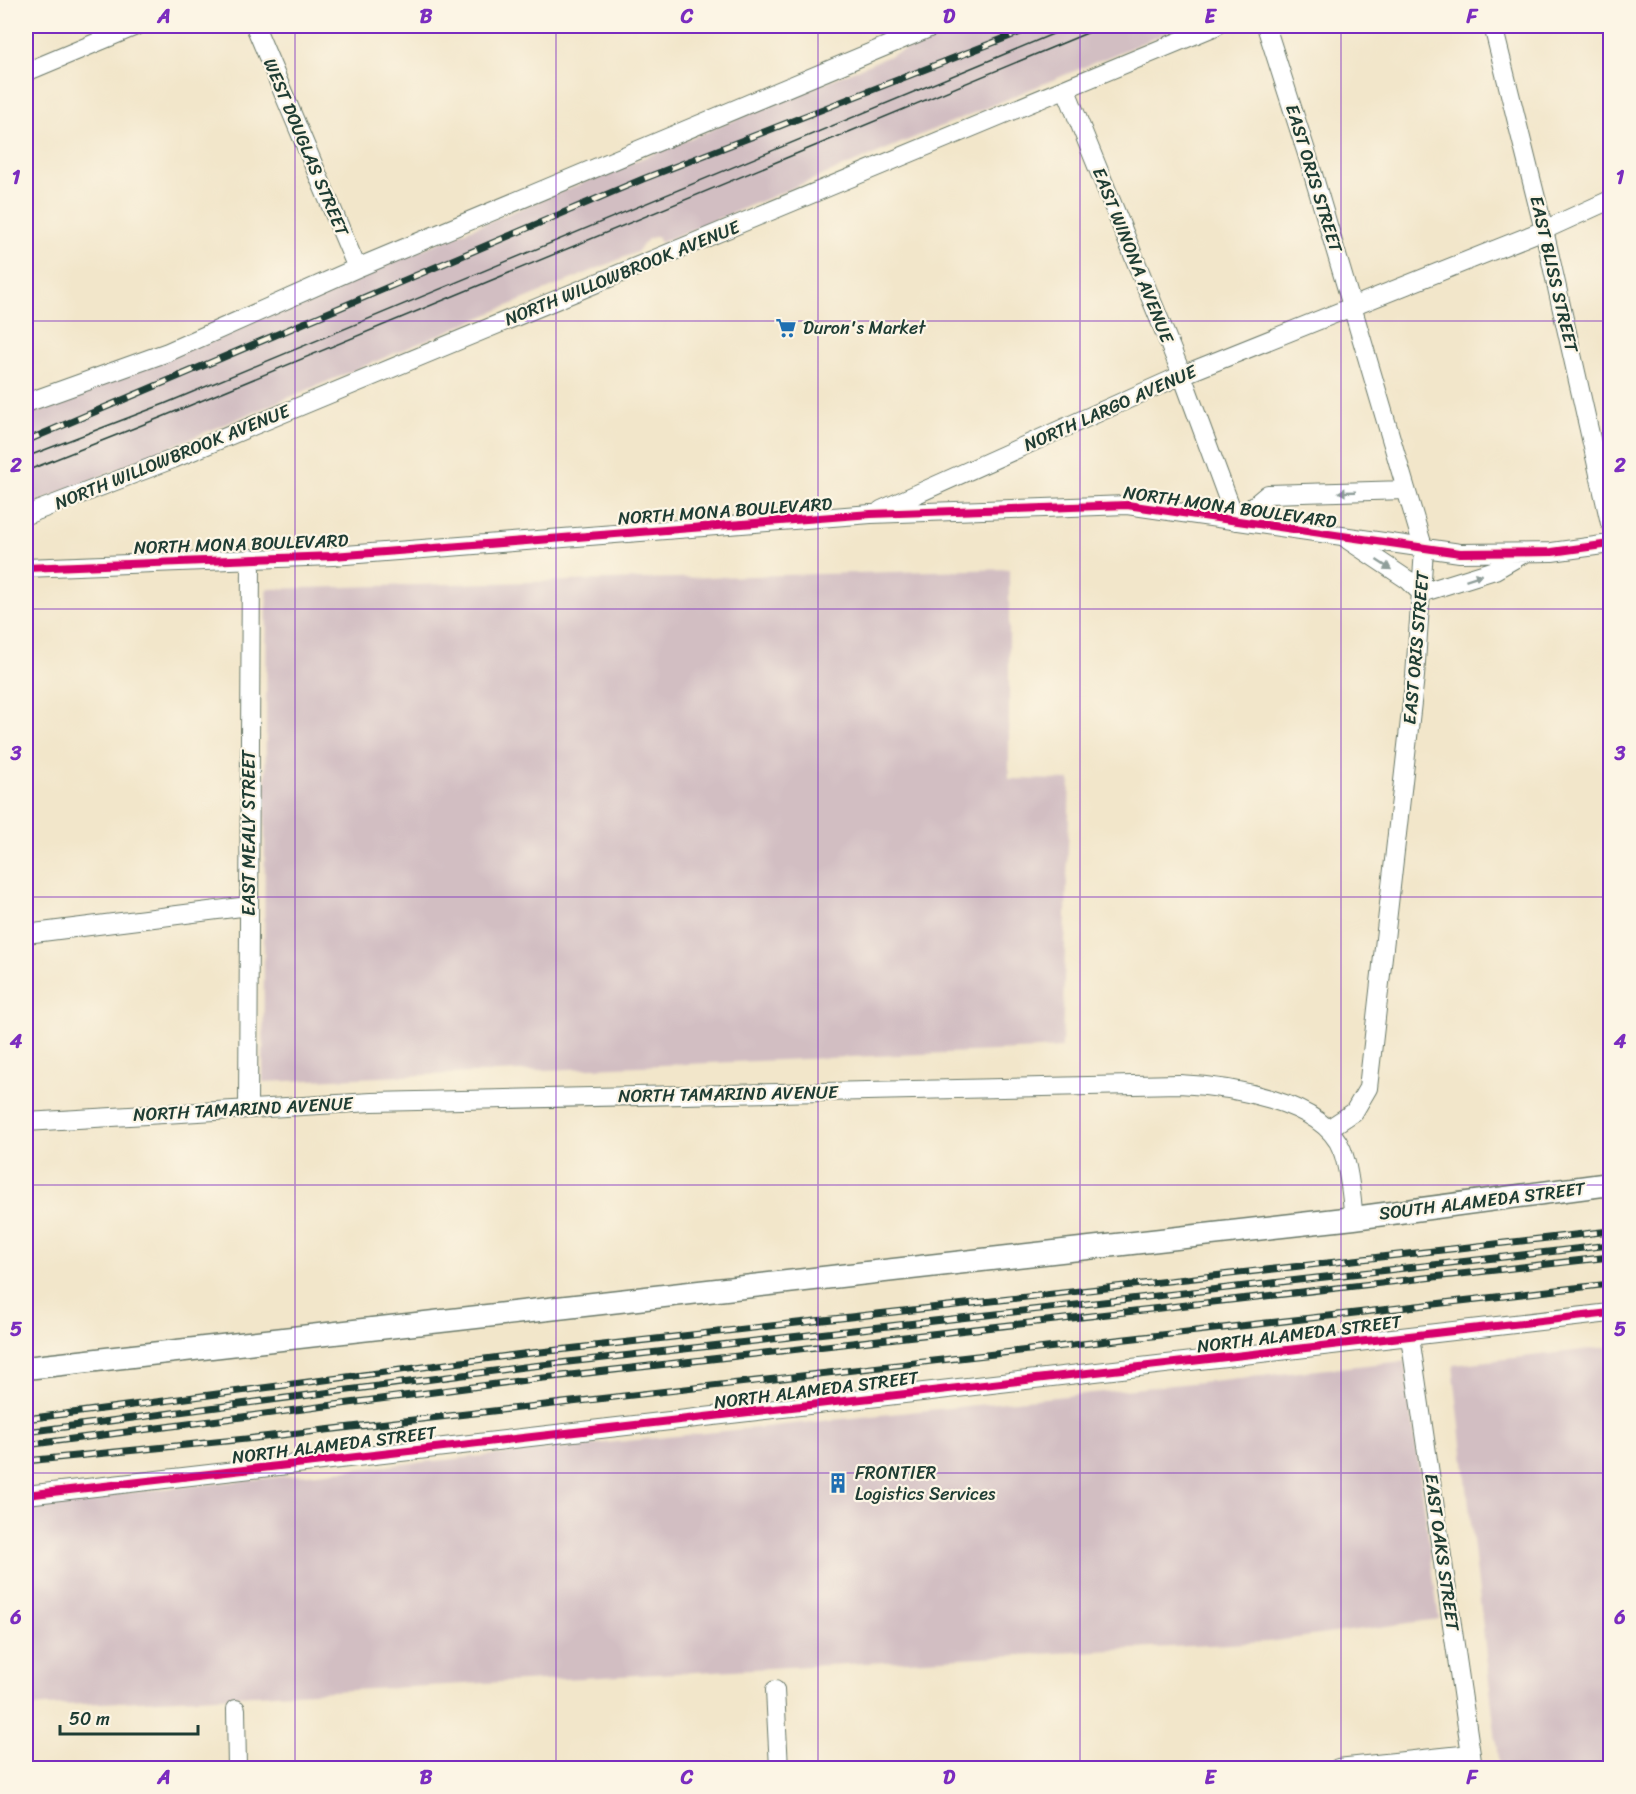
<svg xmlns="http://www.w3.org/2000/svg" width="1636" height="1794" viewBox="0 0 1636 1794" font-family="Sriracha,sans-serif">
  <rect width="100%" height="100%" fill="#fcf5e5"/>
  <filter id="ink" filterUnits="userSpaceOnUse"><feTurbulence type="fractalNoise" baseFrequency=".0167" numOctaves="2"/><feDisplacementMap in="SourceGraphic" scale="12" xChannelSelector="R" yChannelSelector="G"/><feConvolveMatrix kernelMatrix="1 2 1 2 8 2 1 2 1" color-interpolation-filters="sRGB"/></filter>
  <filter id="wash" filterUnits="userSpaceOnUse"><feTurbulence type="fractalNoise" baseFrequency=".008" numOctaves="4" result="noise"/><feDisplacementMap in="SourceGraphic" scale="24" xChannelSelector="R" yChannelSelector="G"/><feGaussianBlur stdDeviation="1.35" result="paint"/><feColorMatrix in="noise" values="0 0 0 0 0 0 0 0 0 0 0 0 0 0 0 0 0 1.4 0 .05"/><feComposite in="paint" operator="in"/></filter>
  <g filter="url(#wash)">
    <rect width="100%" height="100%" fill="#f2e6ca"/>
    <!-- industrial -->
    <path fill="#d2bec2" d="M962,26H1183L660,243L657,236L648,239L637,252L34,504L26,501V413Z
      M1009,569V779L1070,780L1062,1048L263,1082L267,589Z
      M1610,1347V1768H1499L1453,1365Z
      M1405,1361L1439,1619L1267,1642L26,1707V1503Z"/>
  </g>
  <g filter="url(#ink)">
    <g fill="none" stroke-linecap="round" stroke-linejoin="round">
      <!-- minor casing -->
      <g stroke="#697868" stroke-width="20">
        <path id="minor" d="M255,26L357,268
          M1266,26L1307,154L1424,550L1415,676L1368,1088L1354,1112L1328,1129
          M1493,26L1544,230L1610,523
          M26,72L136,26
          M1066,90L1182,375L1236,521L1268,494L1406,490
          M26,403L168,352L357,268L934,26
          M881,510L1182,375L1544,230L1610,200
          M26,515L173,459L1216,26
          M1348,540L1408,580L1421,593L1495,570L1523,554
          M26,568L333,556L871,514L1127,505L1460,553L1552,552L1610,544
          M26,934L249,906
          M248,1108L251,558
          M26,1122L372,1102L1179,1084C1225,1086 1323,1100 1342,1150C1350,1171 1351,1196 1354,1218
          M1410,1337L1473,1768
          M26,1495L1610,1313
          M775,1690L779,1768
          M236,1709L237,1768
          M1338,1768L1471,1754"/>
      </g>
      <!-- major casing -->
      <g stroke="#697868" stroke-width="25">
        <path id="major" d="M26,1368L1354,1218L1610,1184"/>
      </g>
      <!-- minor -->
      <use href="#minor" stroke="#fff" stroke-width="18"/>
      <!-- major -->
      <use href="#major" stroke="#fff" stroke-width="22"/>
      <!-- tram -->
      <path stroke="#1f3d34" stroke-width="1.5" d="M26,457L164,404L1072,26
        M26,471L162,417L1104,26"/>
      <!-- rail casing -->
      <g stroke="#1f3d34" stroke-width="7">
        <path id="rail" d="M26,441L643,179L1036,26
          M26,1419L523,1354L1610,1231
          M26,1432L524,1367L1610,1245
          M26,1445L526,1380L1610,1257
          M26,1461L246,1439L1610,1284"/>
      </g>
      <!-- rail -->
      <use href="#rail" stroke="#fcf5e5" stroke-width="4.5" stroke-dasharray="14" stroke-linecap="butt"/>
      <!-- cycleway casing -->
      <g stroke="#fcf5e5" stroke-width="11">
        <path id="cycleway" d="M26,568L333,556L871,514L1127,505L1460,553L1552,552L1610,544
          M26,1495L1610,1313"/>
      </g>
      <!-- cycleway -->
      <use href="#cycleway" stroke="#d6006c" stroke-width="8"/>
    </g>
    <!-- one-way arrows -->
    <defs><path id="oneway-solid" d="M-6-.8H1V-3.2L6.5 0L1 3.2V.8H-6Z" transform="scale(1.5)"/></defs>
    <g fill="#8f9e9a">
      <use href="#oneway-solid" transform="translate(1347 492) rotate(178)"/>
      <use href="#oneway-solid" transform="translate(1384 565) rotate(33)"/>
      <use href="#oneway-solid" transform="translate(1474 577) rotate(-18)"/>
    </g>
  </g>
  <!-- grid -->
  <path fill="none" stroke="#7b2cbf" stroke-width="1.5" stroke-opacity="0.55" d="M295,26V1768M556,26V1768M818,26V1768M1080,26V1768M1341,26V1768M26,321H1610M26,609H1610M26,897H1610M26,1185H1610M26,1473H1610"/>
  <!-- icons -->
  <defs>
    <g id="supermarket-bare" transform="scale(1.62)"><path d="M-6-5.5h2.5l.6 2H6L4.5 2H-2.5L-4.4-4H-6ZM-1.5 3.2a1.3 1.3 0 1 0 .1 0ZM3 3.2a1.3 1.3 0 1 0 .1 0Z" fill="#1f6fb2" stroke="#fcf5e5" stroke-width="2.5" paint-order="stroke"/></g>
    <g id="building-bare" transform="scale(1.62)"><path d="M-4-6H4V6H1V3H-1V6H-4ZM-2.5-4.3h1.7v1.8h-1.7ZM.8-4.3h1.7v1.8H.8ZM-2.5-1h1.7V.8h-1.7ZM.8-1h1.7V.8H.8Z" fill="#1f6fb2" stroke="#fcf5e5" stroke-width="2.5" paint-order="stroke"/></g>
  </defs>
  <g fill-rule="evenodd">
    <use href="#supermarket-bare" x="786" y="328"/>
    <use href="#building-bare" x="838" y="1483"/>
  </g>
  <g text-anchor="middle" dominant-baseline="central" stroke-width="4.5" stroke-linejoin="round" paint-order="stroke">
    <!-- street labels -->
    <g font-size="18" fill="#1f3d34" stroke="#fcf5e5">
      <text transform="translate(306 147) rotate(67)">WEST DOUGLAS STREET</text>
      <text transform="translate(1314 178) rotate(73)">EAST ORIS STREET</text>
      <text transform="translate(1133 255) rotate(68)">EAST WINONA AVENUE</text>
      <text transform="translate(622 273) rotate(-22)">NORTH WILLOWBROOK AVENUE</text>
      <text transform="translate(1554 274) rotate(77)">EAST BLISS STREET</text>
      <text transform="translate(1110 408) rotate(-24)">NORTH LARGO AVENUE</text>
      <text transform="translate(172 457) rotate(-22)">NORTH WILLOWBROOK AVENUE</text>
      <text transform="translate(1230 507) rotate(8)">NORTH MONA BOULEVARD</text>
      <text transform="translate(725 511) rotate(-4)">NORTH MONA BOULEVARD</text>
      <text transform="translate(241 544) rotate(-2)">NORTH MONA BOULEVARD</text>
      <text transform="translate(1416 648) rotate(-85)">EAST ORIS STREET</text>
      <text transform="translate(249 833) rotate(-90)">EAST MEALY STREET</text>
      <text transform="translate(728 1094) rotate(-1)">NORTH TAMARIND AVENUE</text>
      <text transform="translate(243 1109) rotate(-3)">NORTH TAMARIND AVENUE</text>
      <text transform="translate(1482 1201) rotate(-7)">SOUTH ALAMEDA STREET</text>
      <text transform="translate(1299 1334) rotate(-7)">NORTH ALAMEDA STREET</text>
      <text transform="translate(816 1390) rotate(-7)">NORTH ALAMEDA STREET</text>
      <text transform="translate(334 1445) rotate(-7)">NORTH ALAMEDA STREET</text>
      <text transform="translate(1442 1552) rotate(82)">EAST OAKS STREET</text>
    </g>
    <!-- poi labels -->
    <g font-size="18" fill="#1f3d34" stroke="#fcf5e5" text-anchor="start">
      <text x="803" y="328">Duron's Market</text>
      <text x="855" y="1473">FRONTIER<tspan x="855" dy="21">Logistics Services</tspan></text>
    </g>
  </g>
  <!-- margin -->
  <rect width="1636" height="1794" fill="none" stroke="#fcf5e5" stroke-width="66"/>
  <!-- scale -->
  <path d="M60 1725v9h138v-9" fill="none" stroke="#1f3d34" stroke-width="3"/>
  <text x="69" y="1725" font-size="18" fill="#1f3d34" stroke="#fcf5e5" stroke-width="4.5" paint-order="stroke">50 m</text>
  <rect x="33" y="33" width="1570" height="1728" fill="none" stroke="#7b2cbf" stroke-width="2"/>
  <g font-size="20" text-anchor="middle" font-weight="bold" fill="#7b2cbf">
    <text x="164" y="23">A</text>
    <text x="426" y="23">B</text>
    <text x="687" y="23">C</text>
    <text x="949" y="23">D</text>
    <text x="1210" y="23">E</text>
    <text x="1472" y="23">F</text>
    <text x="16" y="184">1</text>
    <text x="1620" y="184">1</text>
    <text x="16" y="472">2</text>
    <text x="1620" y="472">2</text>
    <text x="16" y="760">3</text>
    <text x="1620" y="760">3</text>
    <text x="16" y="1048">4</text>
    <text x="1620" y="1048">4</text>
    <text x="16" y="1336">5</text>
    <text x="1620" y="1336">5</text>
    <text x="16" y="1624">6</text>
    <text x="1620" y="1624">6</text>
    <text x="164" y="1784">A</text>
    <text x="426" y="1784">B</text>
    <text x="687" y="1784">C</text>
    <text x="949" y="1784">D</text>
    <text x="1210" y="1784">E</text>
    <text x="1472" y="1784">F</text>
  </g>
</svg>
